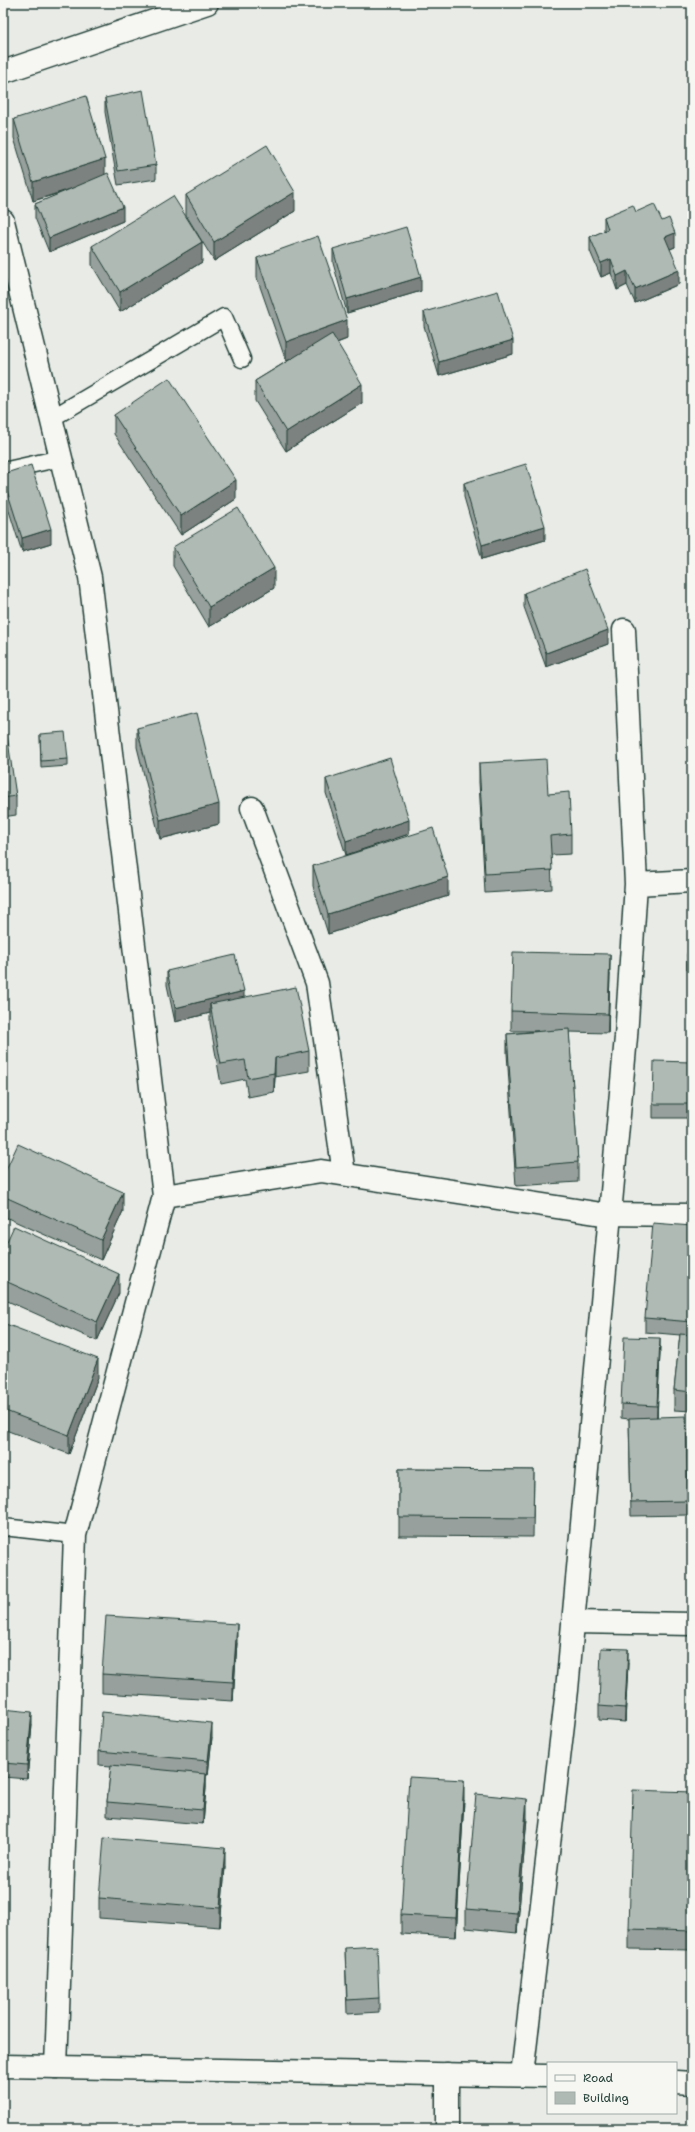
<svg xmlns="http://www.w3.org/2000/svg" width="695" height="2132" viewBox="0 0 695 2132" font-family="'Shantell Sans',sans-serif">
  <rect width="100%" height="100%" fill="#e9ebe7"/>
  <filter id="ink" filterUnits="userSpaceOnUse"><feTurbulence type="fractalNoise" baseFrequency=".025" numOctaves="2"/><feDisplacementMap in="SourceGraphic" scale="8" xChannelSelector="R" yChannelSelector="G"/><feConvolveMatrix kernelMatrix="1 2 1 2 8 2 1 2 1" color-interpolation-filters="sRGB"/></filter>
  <g filter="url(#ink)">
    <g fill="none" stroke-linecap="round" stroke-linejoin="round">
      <!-- lane casing -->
      <g stroke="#1f3d34" stroke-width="19">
        <path id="lane" d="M52,418L224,317L242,359
          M3,471L61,458
          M3,1527L75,1535"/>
      </g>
      <!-- street casing -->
      <g stroke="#1f3d34" stroke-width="25">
        <path id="street" d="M3,72L207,3
          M3,221L90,577L164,1196L75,1535L56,2067
          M252,808L317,983L344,1174
          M636,884L692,881
          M164,1196L321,1171L602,1214L692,1215
          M573,1622L692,1624
          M522,2075L567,1690L626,1037L636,884L624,630
          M447,2129V2074"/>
      </g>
      <!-- secondary casing -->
      <g stroke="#1f3d34" stroke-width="25">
        <path id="secondary" d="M3,2066L548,2076
          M676,2082L692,2083"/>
      </g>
      <!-- lane -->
      <use href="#lane" stroke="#f6f6f2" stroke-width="16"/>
      <!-- street -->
      <use href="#street" stroke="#f6f6f2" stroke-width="22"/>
      <!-- secondary -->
      <use href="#secondary" stroke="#f6f6f2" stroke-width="22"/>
    </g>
    <!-- wall -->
    <path fill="#97a09c" stroke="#1f3d34" d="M105,98L156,165V179L118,185L105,112Z
      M14,119L105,175L123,221L49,252L35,218V204L70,190L33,201L14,138Z
      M186,195L295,211L214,261L186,215Z
      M636,212L662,221L675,247L670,249L679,284L635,303L627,285L617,290L611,273L601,277L590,251V237L604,231V217Z
      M92,246L202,262L120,312L92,265Z
      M333,249L421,291L347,313L333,263Z
      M257,258L347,339L337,343L362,403L286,451L255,401V381L289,360L286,361L257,278Z
      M424,312L513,354L439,376L424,326Z
      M114,415L236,499L181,535L114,434Z
      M3,474L51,543L22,552L3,492Z
      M464,483L545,540L482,559L464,497Z
      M173,547L274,588L209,627L173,566Z
      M524,593L608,644L546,667L524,607Z
      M137,728L219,824L160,839L137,747Z
      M3,734L16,796V815L3,817Z
      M40,734L68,759V766L41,768Z
      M479,763L571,834V854L551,855L552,889L485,893L479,782Z
      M326,779L409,834L346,855L326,793Z
      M313,866L448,896L328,934L313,886Z
      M692,919V970H687V956Z
      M167,971L244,997L309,1051V1071L275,1077L274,1092L248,1097L245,1079L221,1084L210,1023V1013L175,1022L167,985Z
      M610,974L608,1033L569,1032L578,1162V1182L516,1186L507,1053V1034L538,1031H511V1011Z
      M692,1062V1118H653V1104Z
      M3,1176L123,1211L101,1260L3,1216Z
      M692,1226V1411L674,1410V1390L680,1335L645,1332V1318Z
      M3,1250L119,1293L97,1341L3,1299Z
      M3,1323L98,1378L69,1454L3,1429Z
      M660,1352L657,1417L688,1501V1515L631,1516L629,1419L621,1418V1404Z
      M399,1469L534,1470L533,1537L399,1536Z
      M237,1643L233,1701L102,1693V1674Z
      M628,1663L625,1722L599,1720V1706Z
      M3,1709L32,1725L27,1779L3,1777Z
      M212,1737L208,1775H206V1788L203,1824L107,1816V1802L111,1766L99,1765V1751Z
      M692,1792V1950L629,1949V1929Z
      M464,1800L456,1937L401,1934V1915Z
      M527,1818L517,1933L466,1928V1909Z
      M225,1867L220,1927L99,1918V1898Z
      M345,1948L379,1998V2012L347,2014Z"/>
    <!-- shaded-wall -->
    <path fill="#7b827f" stroke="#1f3d34" d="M105,159V178L33,201V182Z
      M295,192V211L214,261V242Z
      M123,207V221L49,252V238Z
      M675,233V247L665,251V237Z
      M202,242V262L120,312V292Z
      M611,259V273L601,277V263Z
      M679,270V284L635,303V289Z
      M627,271V285L617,290V276Z
      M421,277V291L347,313V299Z
      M347,320V339L286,361V342Z
      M513,340V354L439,376V362Z
      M362,384V403L286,451V432Z
      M236,480V499L181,535V516Z
      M545,526V540L482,559V545Z
      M51,529V543L22,552V538Z
      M274,568V588L209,627V607Z
      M608,630V644L546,667V653Z
      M219,804V824L160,839V820Z
      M409,820V834L346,855V841Z
      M448,877V896L328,934V914Z
      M610,954V974L608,1033V1014Z
      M244,991V1005L210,1004V1013L175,1022V1008Z
      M275,1058V1077L274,1092V1073Z
      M123,1192V1211L101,1260V1240Z
      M119,1274V1293L97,1341V1322Z
      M660,1338V1352L657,1420V1406Z
      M98,1359V1378L69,1454V1435Z
      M237,1624V1643L233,1701V1682Z
      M628,1649V1663L625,1722V1708Z
      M32,1712V1725L27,1779V1765Z
      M212,1723V1737L208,1775V1761Z
      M206,1774V1788L203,1824V1810Z
      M464,1780V1800L456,1937V1918Z
      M527,1799V1818L517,1933V1913Z
      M225,1848V1867L220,1927V1908Z"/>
    <!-- building -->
    <path fill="#b0bab5" stroke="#1f3d34" d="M143,90L156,165L118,171L105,98Z
      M86,96L105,159L33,182L14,119Z
      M267,145L295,192L214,242L186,195Z
      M108,173L123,207L49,238L35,204Z
      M173,196L202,242L120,292L92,246Z
      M654,204L662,221L669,218L675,233L665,237L679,270L635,289L627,271L617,276L611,259L601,263L590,237L608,229L604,217L633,205L636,212Z
      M406,227L421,277L347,299L333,249Z
      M318,236L347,320L286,342L257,258Z
      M498,291L513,340L439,362L424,312Z
      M332,334L362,384L286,432L255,381Z
      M169,378L236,480L181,516L114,415Z
      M526,464L545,526L482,545L464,483Z
      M31,465L51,529L22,538L3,478V474Z
      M238,508L274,568L209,607L173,547Z
      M585,569L608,630L546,653L524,593Z
      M197,713L219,804L160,820L137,728Z
      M65,732L68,759L41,761L40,734Z
      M3,734H7L16,796L3,798Z
      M390,758L409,820L346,841L326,779Z
      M546,759L548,794L569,792L571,834L550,836L552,870L485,874L479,763Z
      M433,828L448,877L328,914L313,866Z
      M692,919V956H687Z
      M513,952L610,954L608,1014L511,1011Z
      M235,955L244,991L175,1008L167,971Z
      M296,987L309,1051L275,1058L274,1073L248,1078L245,1060L221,1064L210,1004Z
      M569,1029L578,1162L516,1167L507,1034Z
      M654,1061L692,1062V1104H653Z
      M18,1144L123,1192L101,1240L3,1196V1176Z
      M653,1223L692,1226V1322L645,1318Z
      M14,1226L119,1274L97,1322L3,1280V1250Z
      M3,1323L98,1359L69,1435L3,1410Z
      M680,1334L692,1335V1392L674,1390Z
      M624,1337L660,1338L657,1406L621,1404Z
      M686,1416L688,1501L631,1502L629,1418Z
      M399,1469L534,1470L533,1518L399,1517Z
      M106,1616L237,1624L233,1682L102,1674Z
      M601,1648L628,1649L625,1708L599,1706Z
      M3,1709L32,1712L27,1765L3,1763Z
      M102,1712L212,1723L208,1761L99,1751Z
      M111,1765L206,1774L203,1810L107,1802Z
      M409,1777L464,1780L456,1918L401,1915Z
      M633,1790L692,1792V1931L629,1929Z
      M476,1794L527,1799L517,1913L466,1909Z
      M104,1838L225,1848L220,1908L99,1898Z
      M377,1946L379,1998L347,2000L345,1948Z"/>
  </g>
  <!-- margin -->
  <rect width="695" height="2132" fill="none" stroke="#f6f6f2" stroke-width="16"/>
  <rect x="8" y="8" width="679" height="2116" fill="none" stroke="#1f3d34" stroke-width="1.5" filter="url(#ink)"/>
  <!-- legend -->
  <rect x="547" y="2062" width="130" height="52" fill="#f6f6f2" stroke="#a0aca6"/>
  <rect x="555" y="2075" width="20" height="6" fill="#f6f6f2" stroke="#a0aca6"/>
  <text x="583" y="2082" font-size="12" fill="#1f3d34">Road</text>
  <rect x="555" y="2092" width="20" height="12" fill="#b0bab5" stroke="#a0aca6"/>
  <text x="583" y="2102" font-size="12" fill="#1f3d34">Building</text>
</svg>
